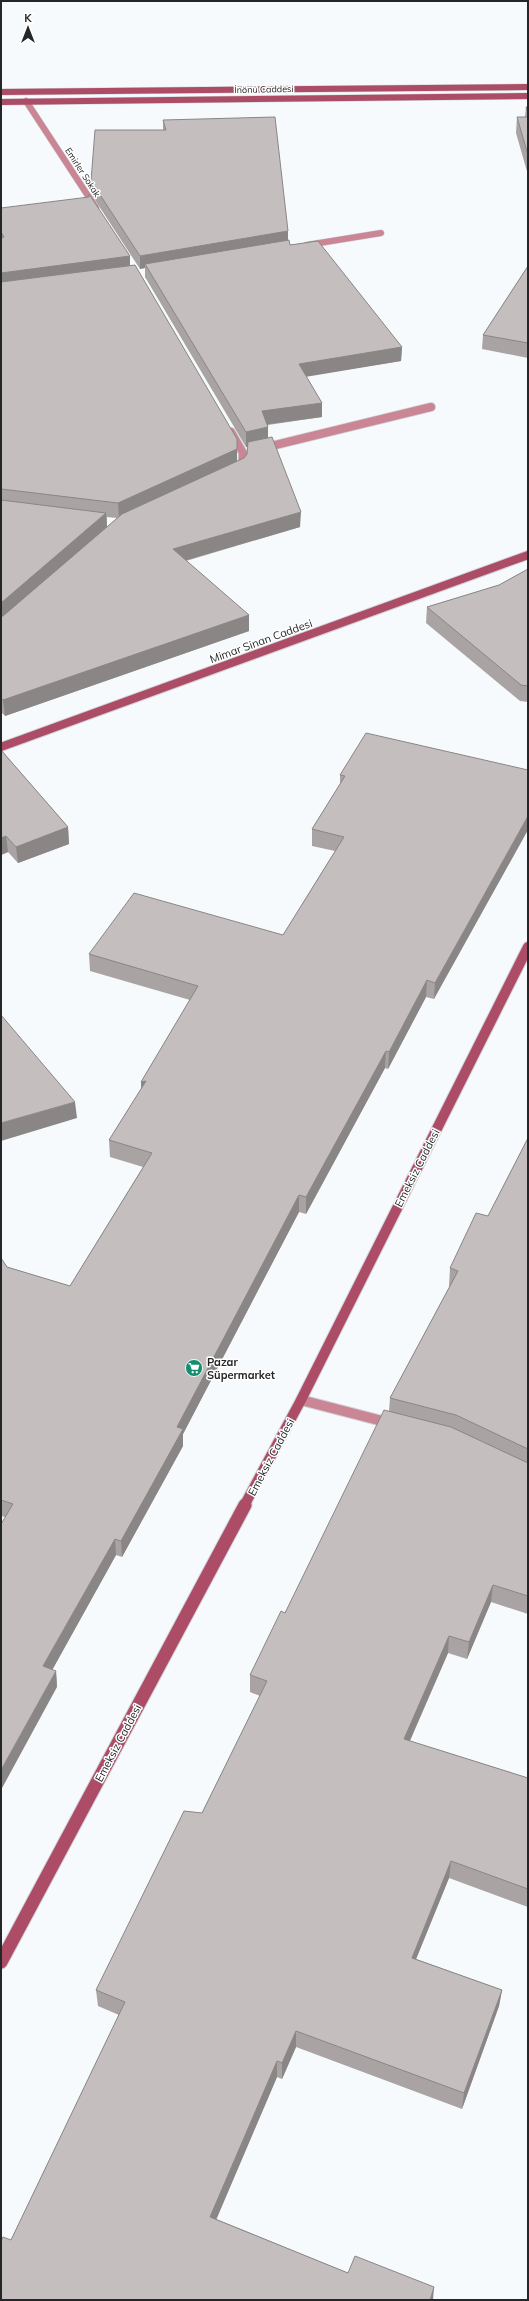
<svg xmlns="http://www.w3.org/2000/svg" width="529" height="2301" viewBox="0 0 529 2301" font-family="Mulish,sans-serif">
  <rect width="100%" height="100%" fill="#f6fafc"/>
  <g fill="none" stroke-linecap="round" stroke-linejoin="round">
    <!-- street-far2 casing -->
    <g stroke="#d0d4d6" stroke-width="7">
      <path id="street-far2" d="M26,101L96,208
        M307,245L381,233"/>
    </g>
    <!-- street-far1 casing -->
    <g stroke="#d0d4d6" stroke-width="10">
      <path id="street-far1" d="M231,432L243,453L242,468L239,469
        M263,448L431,407"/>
    </g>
    <!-- street casing -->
    <g stroke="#d0d4d6" stroke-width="12">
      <path id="street" d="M301,1400L390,1423"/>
    </g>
    <!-- secondary-far3 casing -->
    <g stroke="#d0d4d6" stroke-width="7">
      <path id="secondary-far3" d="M1,92L528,87
        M1,102L528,96"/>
    </g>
    <!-- secondary-far2 casing -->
    <g stroke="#d0d4d6" stroke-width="10">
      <path id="secondary-far2" d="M1,747L528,555"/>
    </g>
    <!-- secondary-far1 casing -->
    <g stroke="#d0d4d6" stroke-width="12">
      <path id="secondary-far1" d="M244,1506L301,1400L528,947"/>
    </g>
    <!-- secondary casing -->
    <g stroke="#d0d4d6" stroke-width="15">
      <path id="secondary" d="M1,1962L245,1505"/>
    </g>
    <!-- street-far2 -->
    <use href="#street-far2" stroke="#ca8695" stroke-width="6"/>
    <!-- street-far1 -->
    <use href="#street-far1" stroke="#ca8695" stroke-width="8"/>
    <!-- street -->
    <use href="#street" stroke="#ca8695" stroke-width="10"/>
    <!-- secondary-far3 -->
    <use href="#secondary-far3" stroke="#ac4c66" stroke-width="6"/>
    <!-- secondary-far2 -->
    <use href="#secondary-far2" stroke="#ac4c66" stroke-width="8"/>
    <!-- secondary-far1 -->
    <use href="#secondary-far1" stroke="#ac4c66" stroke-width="10"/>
    <!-- secondary -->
    <use href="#secondary" stroke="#ac4c66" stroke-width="13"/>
  </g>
  <!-- wall -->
  <path fill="#a9a4a3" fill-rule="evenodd" d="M526,107H528V175L516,133L517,117H525Z
    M163,120L288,240L290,245L402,347L401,361L306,376L322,403V417L268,425V438L300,527L186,561L249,631L5,716L1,712V208L130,256V265L237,439V461L244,458L247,454L248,446L246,447L145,277V268L140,269L91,194V181L163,130ZM107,517L117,518L107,527Z
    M528,266V358L482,349L483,335Z
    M528,569V702L520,701L426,623L427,607L499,585Z
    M1,750L68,827L69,844L18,863L8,852L1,855Z
    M528,770L434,999L426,997L388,1069L385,1068L306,1214L299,1212L183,1434V1446L122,1557L116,1555L52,1670L56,1671L57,1687L5,1517L1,1516V1258L7,1267L70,1286L143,1167L110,1157L109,1140L141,1089V1082L190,1000L90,971L89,954L283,935L335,851L312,846V829L340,785V775Z
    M528,1138V1614L491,1602L467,1659L448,1653L410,1741L528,1778V1907L449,1878L416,1959L502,1990L499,2006L462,2109L296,2047L282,2079L277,2077L216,2219L348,2273L11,2240L119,2015L98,2006L96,1990L202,1813L260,1696L250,1692V1675L285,1613L389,1411L390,1398L450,1286H449L450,1268L488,1216Z"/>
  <!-- shaded-wall -->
  <path fill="#898685" d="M288,231V244L145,264V268L140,269V256Z
    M130,256V270L1,287V273Z
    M402,347L401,361L299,378V364Z
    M322,403V417L262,425V411Z
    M268,427V441L246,447V432Z
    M237,439V464L119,518L118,503Z
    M301,512L300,527L173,564V549Z
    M106,513L107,528L1,620V603Z
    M249,615V631L5,716L3,700Z
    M528,816V830L434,999L435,983Z
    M68,827L69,844L18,863L16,847Z
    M6,836L8,852L1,855V838Z
    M427,980L426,997L388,1069L389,1052Z
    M386,1051L385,1068L306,1214V1197Z
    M146,1081L142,1099L141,1082Z
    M75,1102L77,1118L1,1141V1123Z
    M299,1195V1212L183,1434V1446L122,1557L121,1541L177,1427Z
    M115,1539L116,1555L45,1683L43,1666Z
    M493,1585L491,1602L467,1659L469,1642Z
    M449,1636L448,1653L403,1756L404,1739Z
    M56,1671L57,1687L1,1790V1770Z
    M451,1861L449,1878L410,1974L412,1958Z
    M502,1990L499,2006L462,2109L464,2093Z
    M296,2031V2047L282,2079V2063Z
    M277,2061V2077L211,2232L210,2217Z
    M434,2287L433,2300H430Z"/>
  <!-- building -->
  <path fill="#c4bfbe" stroke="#898685" d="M526,107H528V113Z
    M275,117L288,231L140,256L91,181L95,130H166L163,120Z
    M517,117H528V155Z
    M89,194L130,256L1,273V238L4,237L1,232V208L89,197Z
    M289,240L290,245L318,241L402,347L299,364L322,403L262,411L268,427L246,432L145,264Z
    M135,265L237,439V449L118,503L1,489V282Z
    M528,266V343L483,335Z
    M272,437L301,512L173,549L249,615L3,700L1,698V616H3L122,514L244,458L247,454L248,442Z
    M1,500L106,513L1,603Z
    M528,569V686L521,685L427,607L499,585Z
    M366,733L528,770V816L435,983L427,980L389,1052L386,1051L306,1197L299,1195L177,1427L183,1429L121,1541L115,1539L43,1666L56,1671L1,1770V1524L13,1504L1,1500V1258L7,1267L70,1286L152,1153L109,1140L146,1081L141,1082L198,986L89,954L134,893L283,935L344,837L312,829L345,776L340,775Z
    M1,750L68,827L16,847L6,836L1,838Z
    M1,1015L75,1102L1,1123Z
    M528,1138V1449L456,1415L390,1398L458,1271L450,1268L476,1213L488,1216Z
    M384,1410L451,1427L528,1463V1596L493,1585L469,1642L449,1636L404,1739L528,1778V1889L451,1861L412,1958L502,1990L464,2093L296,2031L282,2063L277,2061L210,2217L348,2273L355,2256L434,2287L430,2300H1V2241L3,2237L11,2240L125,2002L96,1990L184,1811L202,1813L267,1681L250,1675L281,1611L285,1613Z"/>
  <!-- icons -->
  <defs>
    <g id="supermarket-disc" transform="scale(0.9)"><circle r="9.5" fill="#158d6f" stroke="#fff"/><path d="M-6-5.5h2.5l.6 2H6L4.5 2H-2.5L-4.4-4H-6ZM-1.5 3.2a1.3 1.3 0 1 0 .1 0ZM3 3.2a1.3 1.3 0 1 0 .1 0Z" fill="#fff"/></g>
  </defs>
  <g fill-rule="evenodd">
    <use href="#supermarket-disc" x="194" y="1368"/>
  </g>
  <g text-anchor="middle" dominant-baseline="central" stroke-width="3" stroke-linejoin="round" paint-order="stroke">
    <!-- far-street labels -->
    <g font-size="9" fill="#242627" stroke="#fff">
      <text transform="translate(264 89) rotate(-1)">İnönü Caddesi</text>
      <text transform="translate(83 172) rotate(57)">Emirler Sokak</text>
    </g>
    <!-- street labels -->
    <g font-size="11" fill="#242627" stroke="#fff">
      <text transform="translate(261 641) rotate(-20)">Mimar Sinan Caddesi</text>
      <text transform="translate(417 1168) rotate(-63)">Emeksiz Caddesi</text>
      <text transform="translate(271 1457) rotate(-62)">Emeksiz Caddesi</text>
      <text transform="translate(118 1743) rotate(-62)">Emeksiz Caddesi</text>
    </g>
    <!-- poi labels -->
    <g font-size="11" font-weight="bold" fill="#242627" stroke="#fff" text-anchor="start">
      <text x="207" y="1362">Pazar<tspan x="207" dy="13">Süpermarket</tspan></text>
    </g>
  </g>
  <!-- border -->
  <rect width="529" height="2301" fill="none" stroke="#242627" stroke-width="4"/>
  <!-- north arrow -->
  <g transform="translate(28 28)" stroke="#ffffff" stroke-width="3" paint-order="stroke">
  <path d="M0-3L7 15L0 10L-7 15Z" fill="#242627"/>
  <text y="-6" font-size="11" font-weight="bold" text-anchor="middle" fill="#242627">K</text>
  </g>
</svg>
